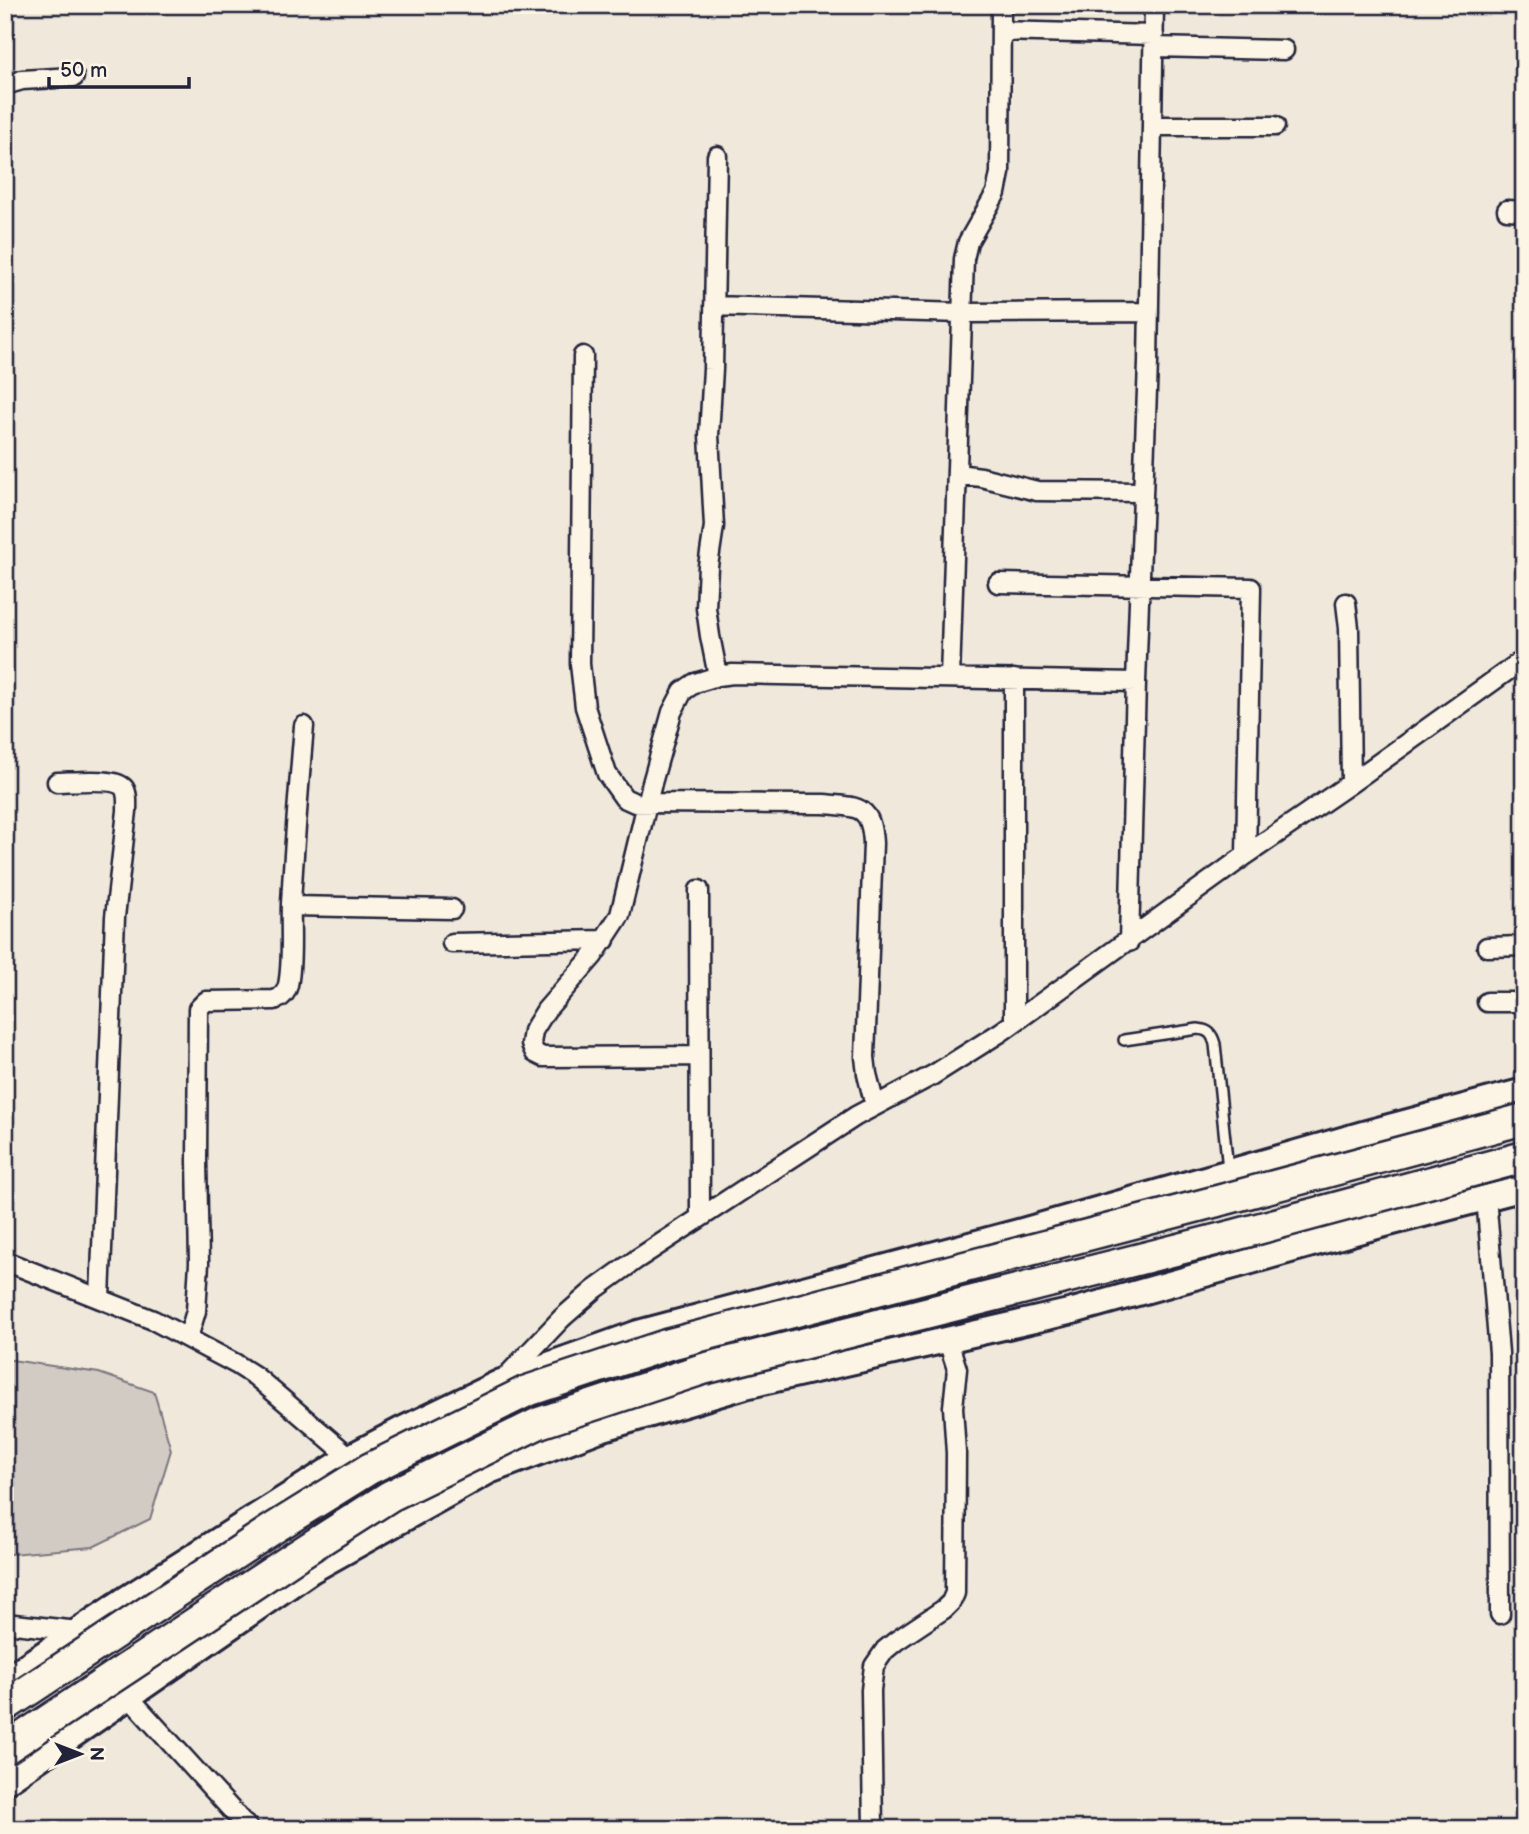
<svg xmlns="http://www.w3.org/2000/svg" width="1529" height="1834" viewBox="0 0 1529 1834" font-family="'Balsamiq Sans',sans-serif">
  <rect width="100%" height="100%" fill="#efe8db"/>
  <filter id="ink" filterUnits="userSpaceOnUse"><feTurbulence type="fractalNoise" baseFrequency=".0143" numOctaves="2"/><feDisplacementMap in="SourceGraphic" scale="14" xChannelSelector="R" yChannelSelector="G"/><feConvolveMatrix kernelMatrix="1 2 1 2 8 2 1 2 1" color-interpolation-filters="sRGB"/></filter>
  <g filter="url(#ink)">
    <!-- green -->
    <path fill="#d1cbc3" stroke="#7a767f" stroke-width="2" d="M5,1359L99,1373L154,1392L171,1450L150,1519L93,1547L11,1554L5,1553Z"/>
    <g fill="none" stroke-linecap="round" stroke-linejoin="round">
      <!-- service casing -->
      <g stroke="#22223b" stroke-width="14">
        <path id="service" d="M1124,1040L1198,1029C1209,1030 1212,1034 1215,1044L1228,1169"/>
      </g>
      <!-- minor casing -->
      <g stroke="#22223b" stroke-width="23">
        <path id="minor" d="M1001,31L1154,35
          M1154,47L1284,50
          M5,85L22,80L74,77
          M1152,126H1275
          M717,156L713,369L709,435L714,526L708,566L706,608L710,636L718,676
          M1507,210L1524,211
          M714,306L963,313L1149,312
          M583,356L580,664L585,707L607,774L624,798L635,803L824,804C858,807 871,805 873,843L865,1057L867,1074L875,1106
          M957,474L981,477L1037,491L1143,492
          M998,583L1251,588L1246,855
          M1346,603L1349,628L1351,783
          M950,678L964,259L968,242L996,193L1000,173L1001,5
          M1014,679V1022
          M57,782C71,782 116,777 124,788C128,794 127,804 127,811L115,917L100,1299
          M699,890L700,1217
          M291,906L452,909
          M1129,942L1136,682L1148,363L1154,5
          M452,943L605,940
          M1487,947L1524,946
          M1487,1002H1524
          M699,1056L543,1057L535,1053L531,1044L533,1031L546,1010L593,956L620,915L652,783L672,712L683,691L695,683L718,676L733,674L1136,682
          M1486,1197L1499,1353L1500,1614
          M5,1261L153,1320L236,1364L255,1376L350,1457L389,1505
          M188,1338L196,1311L199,1263L197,1161L198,1009L206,1001L274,1000C282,998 286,993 288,985C293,961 290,930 291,904C294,845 299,785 304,726
          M503,1380L562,1318L594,1290L637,1259L856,1116L933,1075L1001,1032L1246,855L1351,783L1524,659
          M5,1623L78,1631
          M128,1696L249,1829
          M873,1829L871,1690L874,1666L885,1650L896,1641L944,1609L951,1602L955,1593L956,1453L953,1407L957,1369L947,1338"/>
      </g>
      <!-- secondary casing -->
      <g stroke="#22223b" stroke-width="30">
        <path id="secondary" d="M5,1680L123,1601L350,1457L401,1430L501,1382L638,1333L1022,1231L1363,1134L1524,1091
          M5,1782L312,1570L489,1471L600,1429L745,1386L1073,1311L1362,1230L1524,1188"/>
      </g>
      <!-- service -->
      <use href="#service" stroke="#fcf5e5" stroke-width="9"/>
      <!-- minor -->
      <use href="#minor" stroke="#fcf5e5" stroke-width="18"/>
      <!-- secondary -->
      <use href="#secondary" stroke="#fcf5e5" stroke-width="24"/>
      <!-- trunk-bridge casing -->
      <g stroke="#22223b" stroke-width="35" stroke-linecap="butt">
        <path id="trunk-bridge" d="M5,1706L274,1528L369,1469L527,1391L666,1345L1229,1198L1524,1119
          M5,1749L293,1558L390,1496L539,1423L703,1369L1235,1235L1524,1157"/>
      </g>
      <!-- trunk-bridge -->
      <use href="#trunk-bridge" stroke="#fcf5e5" stroke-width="30"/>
    </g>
  </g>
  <!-- margin -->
  <rect width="1529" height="1834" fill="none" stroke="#fcf5e5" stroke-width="28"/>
  <rect x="14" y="14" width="1501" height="1806" fill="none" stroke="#22223b" stroke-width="2.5" filter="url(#ink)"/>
  <!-- north arrow -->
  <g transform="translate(80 1754) rotate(90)" stroke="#fcf5e5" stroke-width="5" paint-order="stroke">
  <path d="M0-5L12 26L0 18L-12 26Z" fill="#22223b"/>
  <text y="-10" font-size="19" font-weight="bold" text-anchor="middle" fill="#22223b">N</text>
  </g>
  <!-- scale -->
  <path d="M49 77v10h140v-10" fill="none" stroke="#22223b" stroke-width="3.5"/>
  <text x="60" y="77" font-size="21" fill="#22223b" stroke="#fcf5e5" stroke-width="5" paint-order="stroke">50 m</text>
</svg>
